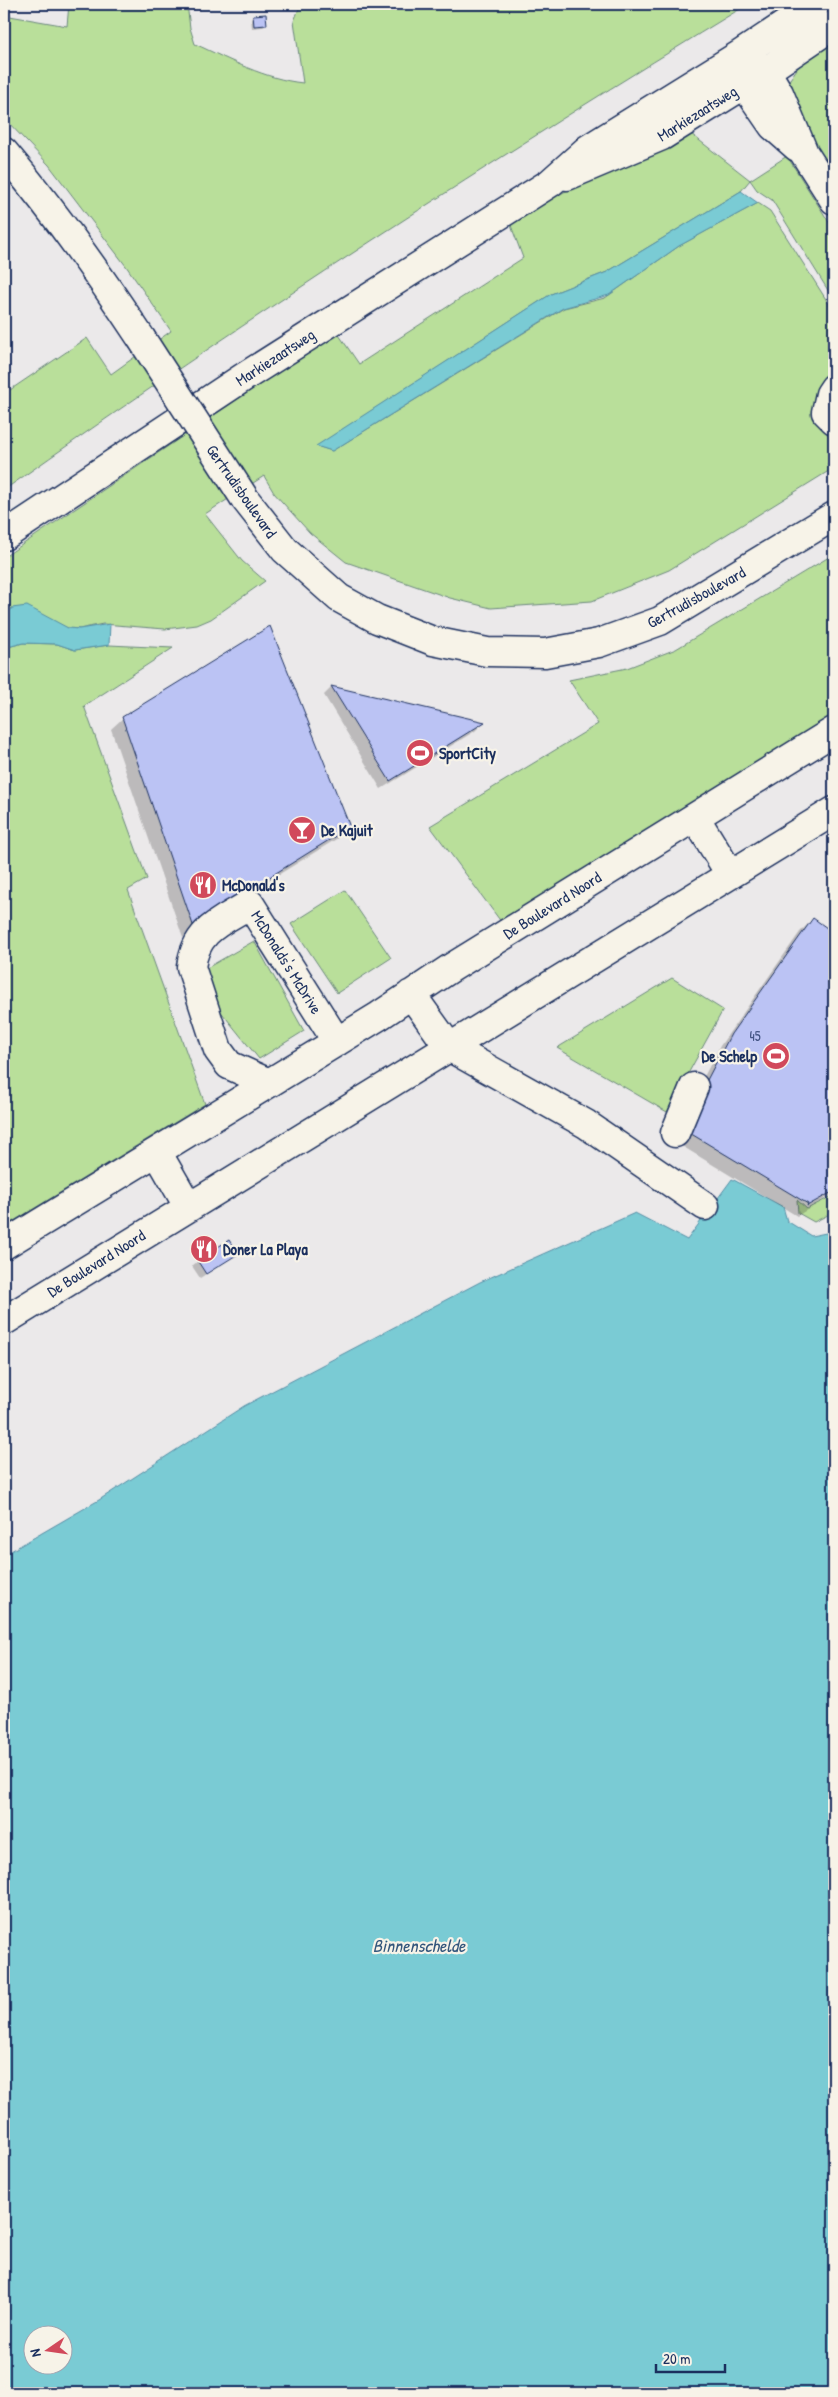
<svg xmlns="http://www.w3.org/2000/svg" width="838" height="2397" viewBox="0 0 838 2397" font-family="'Patrick Hand',sans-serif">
  <rect width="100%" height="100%" fill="#ebe9ea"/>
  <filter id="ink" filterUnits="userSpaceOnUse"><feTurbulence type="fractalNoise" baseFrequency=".02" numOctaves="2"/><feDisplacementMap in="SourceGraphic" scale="10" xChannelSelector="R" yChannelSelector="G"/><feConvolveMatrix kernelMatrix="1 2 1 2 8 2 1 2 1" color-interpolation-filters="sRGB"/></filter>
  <g filter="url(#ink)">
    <!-- green -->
    <path fill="#b9df9a" stroke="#6a877c" d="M69,4H187L190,28L195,44C230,60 265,79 303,83L294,21L301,4H748C495,158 246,319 4,490V394L87,338L111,374L171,331L126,266L49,165L4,118V15L67,26Z
      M834,41V180L815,149L788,82L799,66Z
      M686,130L750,180L787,156L834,230V300L772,200L757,190L750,180L741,191L607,272L551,294L317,446L332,451L564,308L605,298L679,246L758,203L770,211L834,312V368C809,387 819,404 826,429L834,435V453L827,465L832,469L669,570L592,601L491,608L450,598L346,562L310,533L274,493L264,476L205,514L242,561L265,581L211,619L197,625L165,629L103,624L79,629L68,628L12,608L4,619V557L337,332L359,364L523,258L509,220Z
      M834,554V720L502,923L430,826L598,724L569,680L627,668L676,649Z
      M23,643L57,644L75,650L109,645L173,648L84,706L147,879L128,890L205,1104L4,1227V648Z
      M345,890L391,958L337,993L291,924Z
      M254,941L304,1031L259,1059L214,1003L198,973Z
      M672,978L723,1010L667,1112L557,1048Z
      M834,1195V1212L814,1222L798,1213L797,1200L807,1209Z"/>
    <!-- water -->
    <path fill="#7acbd4" stroke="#548da5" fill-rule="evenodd" d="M741,191L758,203L679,246L609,295L563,308L332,451L316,446L551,294L607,272Z
      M27,606L68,628L79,629L110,624L109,645L75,650L57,644L23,643L4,648V619L12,608Z
      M732,1179L783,1207L787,1221L811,1236L826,1233L834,1239V2393H4V1555L99,1500L244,1406L480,1282L635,1213L687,1240ZM32,2334H62V2364H32Z"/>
    <!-- shadow -->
    <path fill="#0003" d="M54,4H71L68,10L54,8Z
      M253,16L266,25L263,27L252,28L251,19Z
      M332,687L483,723L475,731L381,789L324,695Z
      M123,718L349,827L338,838L231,904L186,939L185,936L183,938L111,729Z
      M811,921L834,935V1193L797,1216L677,1143L696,1092L720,1046L800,932Z
      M236,1254L200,1278L192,1266L198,1261Z"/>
    <!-- building -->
    <path fill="#bbc3f4" stroke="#1b2f5e" d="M56,4H72V8L56,6Z
      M266,14L267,25L254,26L253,15Z
      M270,626L350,827L231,901L194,928L122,717Z
      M331,686L485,722L390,781Z
      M813,918L834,933V1191L807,1206L808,1204L688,1132L707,1080L731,1034Z
      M229,1240L238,1254L206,1274L197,1260Z"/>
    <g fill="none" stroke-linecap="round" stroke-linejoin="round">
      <!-- minor casing -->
      <g stroke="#1b2f5e" stroke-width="31">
        <path id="minor" d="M745,57L766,71L779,93L804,153L834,200
          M742,60L744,84L773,126L797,147
          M4,152C54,211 98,273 141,338
          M834,388L830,394L826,412L834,420
          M245,499L285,550L339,598L377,619L433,641L487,652L545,653L599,643L660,621L834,516
          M695,817L730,874
          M411,994L449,1047L586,1124L705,1206
          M269,1083L229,1065L218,1050L191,967C196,929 221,922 250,904L337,1042
          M675,1133L694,1087
          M157,1152L188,1206
          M4,1245L379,1016L451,968L834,731
          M4,1321L834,811"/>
      </g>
      <!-- major casing -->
      <g stroke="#1b2f5e" stroke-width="31">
        <path id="major" d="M567,176L662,136L766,71L834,25
          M4,536L244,377L550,183L588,149L741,54L816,4"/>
      </g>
      <!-- minor -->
      <use href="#minor" stroke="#f7f3e8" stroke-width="28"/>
      <!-- major -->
      <use href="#major" stroke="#f7f3e8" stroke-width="28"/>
      <!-- minor-bridge casing -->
      <g stroke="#1b2f5e" stroke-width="31" stroke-linecap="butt">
        <path id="minor-bridge" d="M141,338L245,499"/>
      </g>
      <!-- minor-bridge -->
      <use href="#minor-bridge" stroke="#f7f3e8" stroke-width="28"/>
    </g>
  </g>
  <!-- icons -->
  <defs>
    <g id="stadium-disc" transform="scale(1.4375)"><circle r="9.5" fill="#d1495b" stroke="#f7f3e8"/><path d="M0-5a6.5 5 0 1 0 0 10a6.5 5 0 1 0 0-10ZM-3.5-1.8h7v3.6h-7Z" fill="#fff"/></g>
    <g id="bar-disc" transform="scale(1.4375)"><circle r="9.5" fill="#d1495b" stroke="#f7f3e8"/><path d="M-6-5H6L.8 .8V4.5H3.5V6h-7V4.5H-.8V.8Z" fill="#fff"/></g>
    <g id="restaurant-disc" transform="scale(1.4375)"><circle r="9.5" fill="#d1495b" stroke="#f7f3e8"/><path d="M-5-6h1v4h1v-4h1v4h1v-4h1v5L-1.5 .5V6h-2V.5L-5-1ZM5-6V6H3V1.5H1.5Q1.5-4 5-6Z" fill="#fff"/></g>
  </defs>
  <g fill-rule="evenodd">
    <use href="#stadium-disc" x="420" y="753"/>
    <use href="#bar-disc" x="302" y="830"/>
    <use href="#restaurant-disc" x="203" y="885"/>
    <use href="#stadium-disc" x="776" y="1056"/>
    <use href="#restaurant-disc" x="204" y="1249"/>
  </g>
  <g text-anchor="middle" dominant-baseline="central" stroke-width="4.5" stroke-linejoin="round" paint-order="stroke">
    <!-- number labels -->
    <g font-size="14" fill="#435484">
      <text x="755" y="1035">45</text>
    </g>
    <!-- street labels -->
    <g font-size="16" fill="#1b2f5e" stroke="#f7f3e8">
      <text transform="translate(697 113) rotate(-32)">Markiezaatsweg</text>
      <text transform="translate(275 357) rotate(-33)">Markiezaatsweg</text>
      <text transform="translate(242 491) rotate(55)">Gertrudisboulevard</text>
      <text transform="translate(696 597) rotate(-29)">Gertrudisboulevard</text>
      <text transform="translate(552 905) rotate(-32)">De Boulevard Noord</text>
      <text transform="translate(287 962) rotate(58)">McDonalds's McDrive</text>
      <text transform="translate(96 1263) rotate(-32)">De Boulevard Noord</text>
    </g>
    <!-- poi labels -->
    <g font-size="16" font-weight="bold" fill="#1b2f5e" stroke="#f7f3e8" text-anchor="start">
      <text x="439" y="753">SportCity</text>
      <text x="321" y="830">De Kajuit</text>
      <text x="222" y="885">McDonald's</text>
      <text x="757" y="1056" text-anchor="end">De Schelp</text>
      <text x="223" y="1249">Doner La Playa</text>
    </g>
    <!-- water labels -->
    <g font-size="18" font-style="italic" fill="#33567c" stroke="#f7f3e8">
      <text x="419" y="1945">Binnenschelde</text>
    </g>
  </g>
  <!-- margin -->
  <rect width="838" height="2397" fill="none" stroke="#f7f3e8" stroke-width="20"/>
  <rect x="10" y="10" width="818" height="2377" fill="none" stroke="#1b2f5e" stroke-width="2" filter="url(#ink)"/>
  <!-- north arrow -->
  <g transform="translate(48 2350) rotate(257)"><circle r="24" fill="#f7f3e8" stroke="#9fa5b1"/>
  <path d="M0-4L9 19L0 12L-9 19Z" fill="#d1495b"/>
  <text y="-8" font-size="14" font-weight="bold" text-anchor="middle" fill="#1b2f5e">N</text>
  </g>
  <!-- scale -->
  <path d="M656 2364v8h69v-8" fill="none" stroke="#1b2f5e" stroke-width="2.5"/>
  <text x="663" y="2364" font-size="15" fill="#1b2f5e" stroke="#f7f3e8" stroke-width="4" paint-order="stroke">20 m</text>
</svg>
